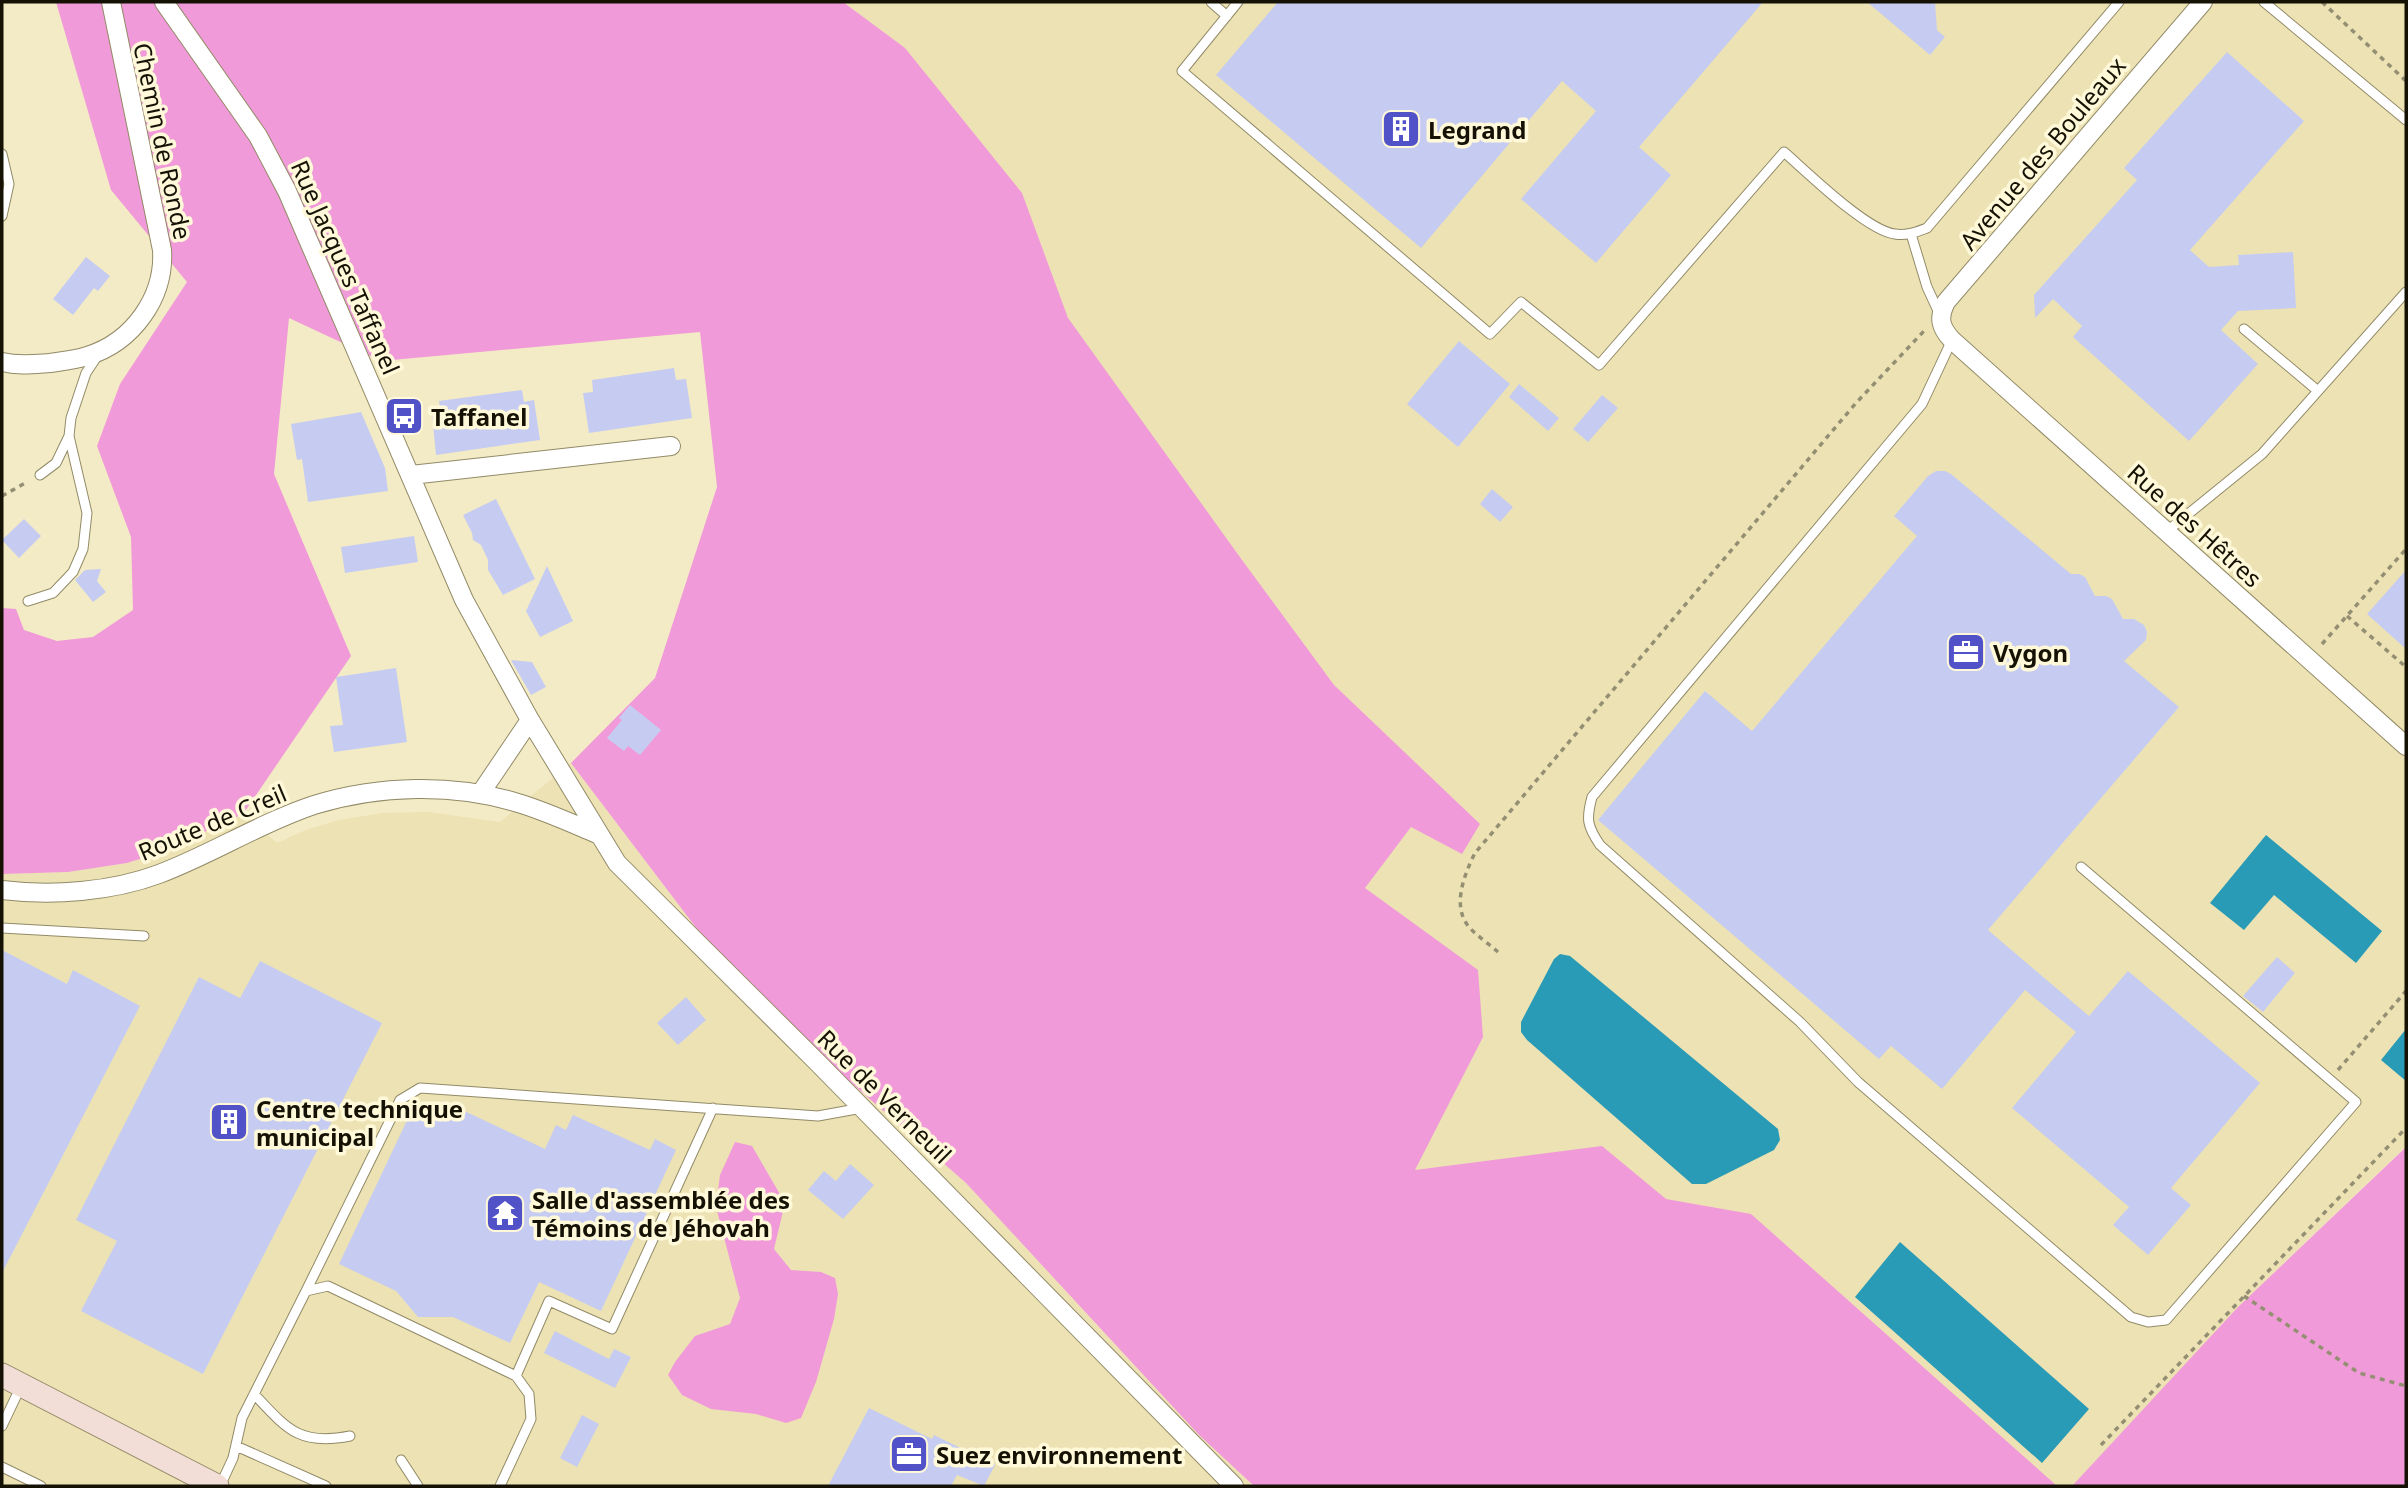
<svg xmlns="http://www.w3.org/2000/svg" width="2408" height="1488" viewBox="0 0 2408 1488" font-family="'Noto Sans',sans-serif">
  <rect width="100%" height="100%" fill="#f3ebc5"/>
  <!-- built -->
  <path fill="#ece2b4" d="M689,2H2406V1150L2404,1148L2243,1302L2072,1486H1995L1414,1231Z
    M571,763L732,975L794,1033L966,1183L1199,1435L1254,1486H2V874L67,872L127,863L159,853L243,814L277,843L306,830L339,820L383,813L428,812L500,822Z"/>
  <!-- forest -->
  <path fill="#f19ad9" d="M56,2H843L905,48L1022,193L1068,318L1242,560L1334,685L1480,824L1462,854L1411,827L1365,888L1478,970L1483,1037L1415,1170L1602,1146L1666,1199L1751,1214L2057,1486H1254L1199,1435L966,1183L794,1033L732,975L571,763L655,678L717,487L700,332L381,361L289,318L274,474L351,656L243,814L159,853L127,863L68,872L2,874V608L16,609L24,630L57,641L93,637L133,610L131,537L97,446L120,384L187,282L111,190Z
    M735,1142L752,1146L785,1203L774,1249L791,1270L821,1272L835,1278L838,1294L834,1319L816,1382L801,1418L786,1423L756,1414L711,1409L682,1395L668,1375L675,1362L695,1336L730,1324L740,1298L716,1207L720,1175Z
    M2405,1148L2406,1486H2072L2238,1307Z"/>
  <!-- water -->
  <path fill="#299bb6" d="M2266,835L2382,931L2356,963L2274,895L2244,930L2210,903Z
    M1560,954L1570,956L1778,1129L1780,1140L1774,1150L1706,1184H1692L1527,1040L1521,1032V1022L1554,959Z
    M2406,1029V1081L2381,1060Z
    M1900,1242L2089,1409L2042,1463L1855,1297Z"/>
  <!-- building -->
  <path fill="#c6ccf1" d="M1278,2H1763L1639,147L1671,175L1596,263L1521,199L1596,111L1562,81L1421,248L1216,75Z
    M1867,2H1935L1937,30L1945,37L1930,55Z
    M2227,52L2304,121L2190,250L2209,267L2239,265L2238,255L2293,252L2296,308L2238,311L2221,330L2258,364L2189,441L2073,337L2082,326L2053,299L2035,318L2034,295L2137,180L2124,168Z
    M86,257L110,276L98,291L94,288L73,315L53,299Z
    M1459,341L1510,384L1458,447L1407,404Z
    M674,368L676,380L686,379L692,418L589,433L583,393L593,392L592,380Z
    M1519,384L1559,418L1548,431L1509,397Z
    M522,390L524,402L534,400L540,440L436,455L432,415L441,414L439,401Z
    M1602,395L1618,408L1588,442L1573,429Z
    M361,412L385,468L388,491L308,502L302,459L297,460L291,424Z
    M1945,471L1951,474L2071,574H2079L2085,577L2095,596H2106L2112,599L2123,619H2134L2144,625L2147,632L2146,640L2124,661L2179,707L1988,930L2089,1016L2128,971L2260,1083L2171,1188L2191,1205L2148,1255L2113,1225L2129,1207L2012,1108L2076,1032L2025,990L1942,1089L1891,1046L1879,1059L1598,820L1705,691L1752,731L1917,536L1894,516L1928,476L1936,471Z
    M1492,489L1513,507L1500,522L1480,504Z
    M496,499L535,579L503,595L488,570V560L481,545L473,540L472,533L463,515Z
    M24,519L41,536L19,558L2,540Z
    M414,536L418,562L345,573L341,547Z
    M547,566L573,621L540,637L526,611Z
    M101,569L97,581L106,592L93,602L75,580L85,570Z
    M2406,570V649L2367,614Z
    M511,660L532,662L546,687L531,695Z
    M396,668L407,742L334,752L330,726L343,725L336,677Z
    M630,705L661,730L640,755L628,746L624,751L607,738L622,720L619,718Z
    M2,950L67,984L73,970L140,1006L2,1273Z
    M2277,957L2295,973L2263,1012L2243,996Z
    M260,961L382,1023L203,1374L81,1311L117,1241L76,1220L199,977L240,998Z
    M686,997L706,1020L678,1045L657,1023Z
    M443,1101L545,1149L556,1125L566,1130L573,1115L650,1150L655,1139L676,1150L601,1311L539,1282L510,1343L453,1317H418L396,1291L339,1264L410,1114L427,1121L429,1116L435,1119Z
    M850,1164L874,1185L843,1219L808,1190L824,1171L836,1181Z
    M555,1331L609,1359L614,1349L631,1357L615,1388L544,1353Z
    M869,1408L932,1439L934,1435L995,1465L984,1486L957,1475L951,1486H828Z
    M582,1415L599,1424L577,1467L560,1458Z"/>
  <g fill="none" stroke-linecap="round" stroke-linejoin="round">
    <!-- lane casing -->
    <g stroke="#928a67" stroke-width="11">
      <path id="lane" d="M1211,2L1227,16
        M1238,2L1182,71L1490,334L1521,302L1599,365L1784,152C1807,172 1867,231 1895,234C1906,236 1916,232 1927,228L2119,2
        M2264,2L2406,120
        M2,154L9,184L2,216
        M1911,234L1927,287L1939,313
        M2244,329L2318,391
        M1952,340L1922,404L1592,797C1586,819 1587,826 1600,845L1800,1022L1858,1082L2131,1317L2148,1322L2166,1320L2356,1102L2081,867
        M40,475L56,463L69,436L71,418L86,373L98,355
        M2166,532L2262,454L2406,292
        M28,601L53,593L73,572L83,549L87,513L69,436
        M2,928L144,936
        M306,1291L400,1100L420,1088L818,1116L862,1108
        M516,1376L549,1301L612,1329L713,1108
        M254,1394C287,1429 299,1446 350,1436
        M2,1426L21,1386
        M236,1446L326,1486
        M401,1460L418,1486
        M2,1467L41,1486
        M220,1486L233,1458L242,1418L306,1291L328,1286L516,1376L529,1394L531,1419L500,1486"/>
    </g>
    <!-- street casing -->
    <g stroke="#928a67" stroke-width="20">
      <path id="street" d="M164,2L258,136L287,191L464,600L530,720L617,863L818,1063L1234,1486
        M2203,2L1946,302C1938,318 1940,327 1952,340L2406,746
        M2,362C18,366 34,364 50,363C63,361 75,360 87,356C133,342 165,297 162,250L111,2
        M411,475L671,446
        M480,794L530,720
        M2,890C52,896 111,892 159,874C212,854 260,823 314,805C379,785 454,783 518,803C545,811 571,823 597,834"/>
    </g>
    <!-- secondary casing -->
    <g stroke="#928a67" stroke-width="25">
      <path id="secondary" d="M2,1375L217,1486"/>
    </g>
    <!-- path -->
    <path stroke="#948f73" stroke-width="3.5" stroke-dasharray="5 5" stroke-linecap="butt" d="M2322,2L2406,81
      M2,496L27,482
      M2347,616L2406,667
      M2322,644L2406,549
      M1498,952C1489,944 1477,936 1469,927C1451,906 1465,873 1475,853L1856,403L1924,331
      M2338,1070L2406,991
      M2244,1296L2359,1373L2406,1386
      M2101,1445L2406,1128"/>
    <!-- lane -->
    <use href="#lane" stroke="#fff" stroke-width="9"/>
    <!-- street -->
    <use href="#street" stroke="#fff" stroke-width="18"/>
    <!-- secondary -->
    <use href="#secondary" stroke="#f2ded7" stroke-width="23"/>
  </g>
  <!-- icons -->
  <defs>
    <g id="building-square" transform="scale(2.0125)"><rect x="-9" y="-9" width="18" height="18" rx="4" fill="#5151c8" stroke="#fff9da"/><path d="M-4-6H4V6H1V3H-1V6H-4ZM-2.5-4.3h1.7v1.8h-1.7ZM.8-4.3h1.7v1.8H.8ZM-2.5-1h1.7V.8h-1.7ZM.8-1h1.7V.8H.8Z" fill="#fff"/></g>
    <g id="bus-square" transform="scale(2.0125)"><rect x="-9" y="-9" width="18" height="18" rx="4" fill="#5151c8" stroke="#fff9da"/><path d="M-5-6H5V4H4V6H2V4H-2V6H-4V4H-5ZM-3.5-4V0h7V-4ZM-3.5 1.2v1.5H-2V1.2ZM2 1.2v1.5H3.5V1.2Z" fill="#fff"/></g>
    <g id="office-square" transform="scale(2.0125)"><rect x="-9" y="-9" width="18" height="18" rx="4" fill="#5151c8" stroke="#fff9da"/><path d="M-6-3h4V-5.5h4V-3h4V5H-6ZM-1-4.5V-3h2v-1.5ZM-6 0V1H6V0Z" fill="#fff"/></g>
    <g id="temple-square" transform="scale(2.0125)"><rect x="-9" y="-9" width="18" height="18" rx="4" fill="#5151c8" stroke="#fff9da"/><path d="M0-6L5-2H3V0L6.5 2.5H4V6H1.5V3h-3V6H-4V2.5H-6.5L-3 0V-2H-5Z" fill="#fff"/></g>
  </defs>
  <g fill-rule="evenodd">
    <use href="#building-square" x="1401" y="129"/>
    <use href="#bus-square" x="404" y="416"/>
    <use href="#office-square" x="1966" y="652"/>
    <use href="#building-square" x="229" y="1122"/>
    <use href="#temple-square" x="505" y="1213"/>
    <use href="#office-square" x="909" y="1454"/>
  </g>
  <g text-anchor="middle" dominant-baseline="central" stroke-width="7" stroke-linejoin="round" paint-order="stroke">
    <!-- poi labels -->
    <g font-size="24" font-weight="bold" fill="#151205" stroke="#fff9da" text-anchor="start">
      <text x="1428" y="129">Legrand</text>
      <text x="431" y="416">Taffanel</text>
      <text x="1993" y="652">Vygon</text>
      <text x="256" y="1108">Centre technique<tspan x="256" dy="28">municipal</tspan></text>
      <text x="532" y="1199">Salle d'assemblée des<tspan x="532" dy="28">Témoins de Jéhovah</tspan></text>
      <text x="936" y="1454">Suez environnement</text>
    </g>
    <!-- street labels -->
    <g font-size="24" fill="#151205" stroke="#fff9da">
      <text transform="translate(163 141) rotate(78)">Chemin de Ronde</text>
      <text transform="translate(2042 153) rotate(-50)">Avenue des Bouleaux</text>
      <text transform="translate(346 267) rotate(66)">Rue Jacques Taffanel</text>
      <text transform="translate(2195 525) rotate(42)">Rue des Hêtres</text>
      <text transform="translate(212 822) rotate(-23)">Route de Creil</text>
      <text transform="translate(885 1096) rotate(45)">Rue de Verneuil</text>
    </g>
  </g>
  <!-- border -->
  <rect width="2408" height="1488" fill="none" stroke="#151205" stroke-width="7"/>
</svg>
